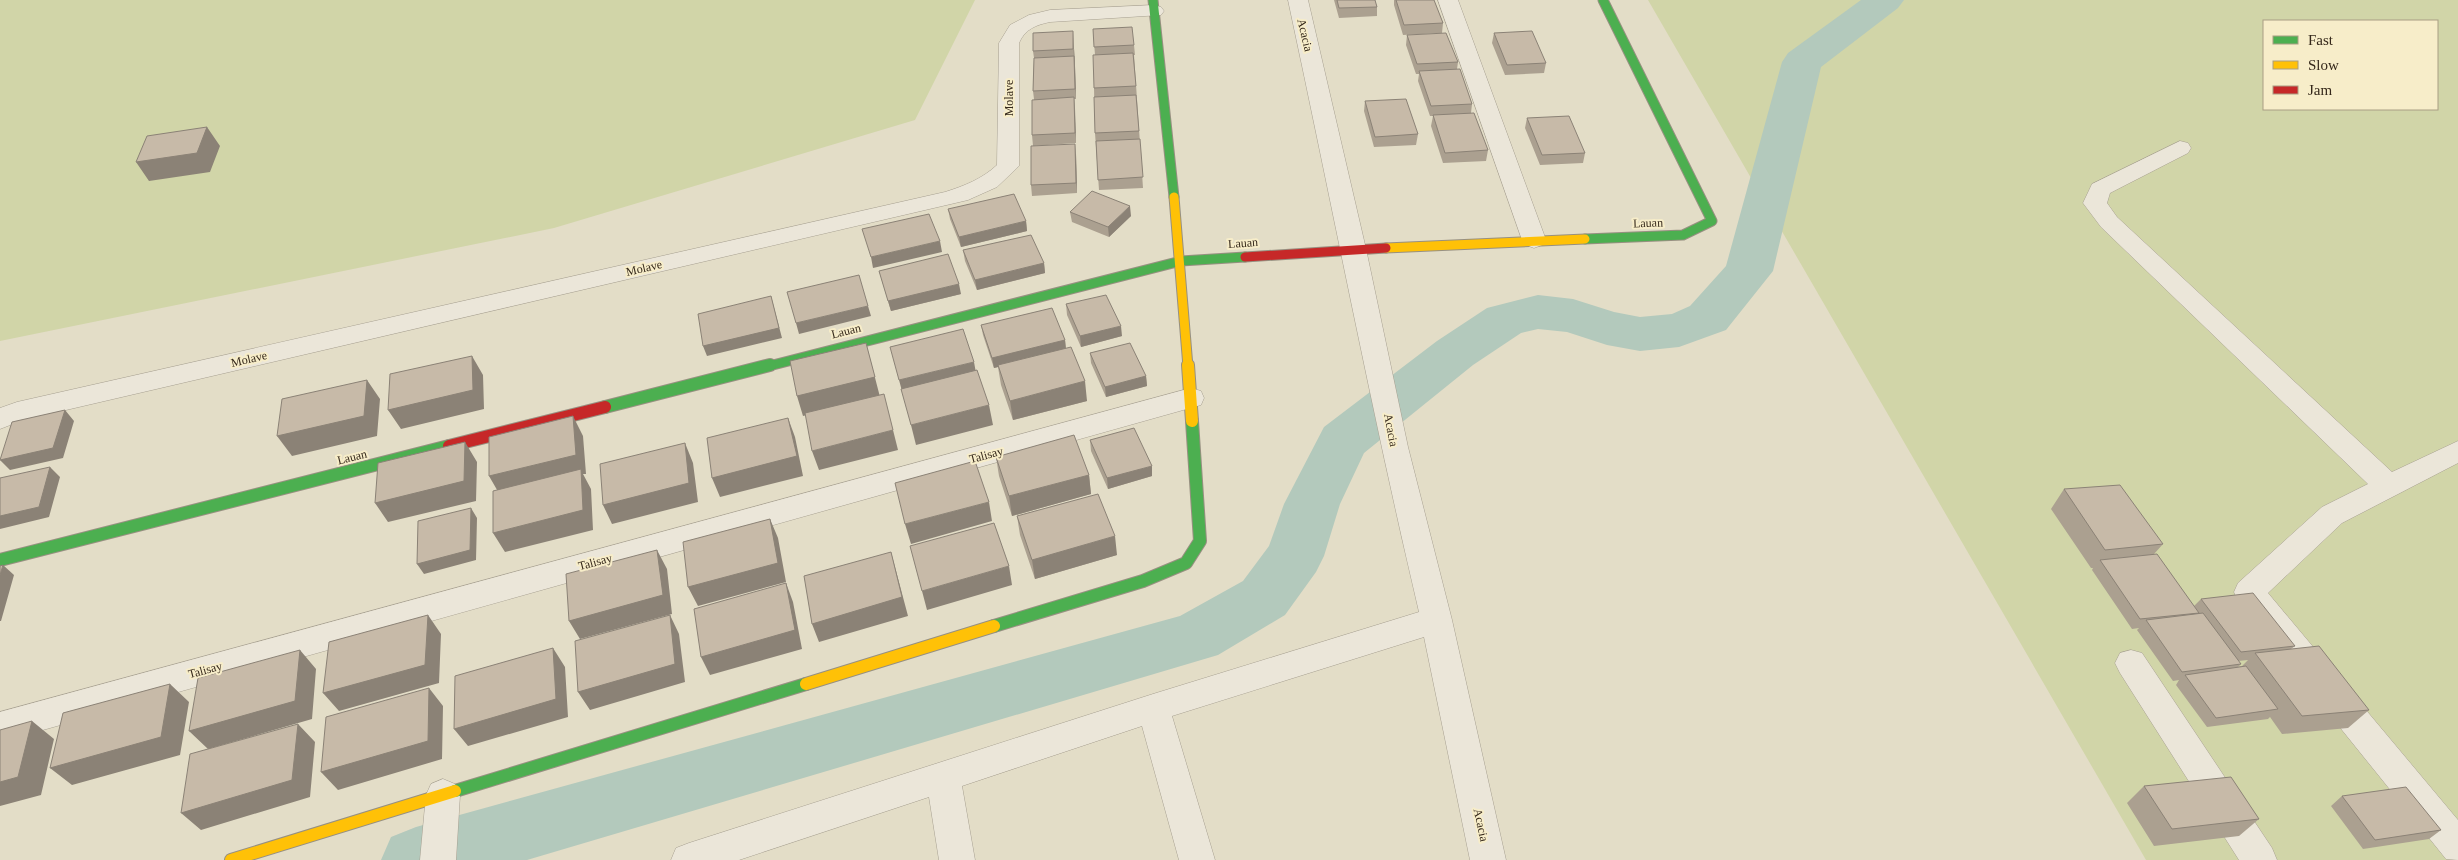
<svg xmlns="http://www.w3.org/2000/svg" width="2458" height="860" viewBox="0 0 2458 860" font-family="Georgia,serif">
  <rect width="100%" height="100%" fill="#e3ddc7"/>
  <!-- green -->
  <path fill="#d1d5a8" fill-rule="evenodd" d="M0,0H975L915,120L554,228L0,341Z
    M1648,0H2458V860H2146ZM2264,21H2437V109H2264Z"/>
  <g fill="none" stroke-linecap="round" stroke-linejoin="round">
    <!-- canal -->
    <path fill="#b3c9bc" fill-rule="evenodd" d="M1861,0H1904L1898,8L1821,67L1773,271L1726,330L1679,347L1640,351L1607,345L1567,332L1538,329L1521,333L1473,365L1364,453L1340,504L1324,556L1316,572L1285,615L1218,655L527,860H381L391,837L416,827L1180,616L1243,581L1269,546L1284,504L1324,427L1437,341L1487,308L1538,295L1573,299L1614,312L1640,317L1672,314L1690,306L1726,266L1782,62L1788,53Z"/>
    <!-- street casing -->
    <g stroke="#a7a091" stroke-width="1">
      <path id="street" d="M1288,0H1308L1366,249L1408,447L1452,620L1506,860H1470L1424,637L1172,716L1215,860H1179L1142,726L962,786L975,860H939L929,797L739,860H671L676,848L689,843L1153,694L1419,612C1371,409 1332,204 1288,0Z
        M1438,0H1458L1546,240L1542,245L1534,248L1526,245L1522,240Z
        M1154,5L1161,7L1164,11L1161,15L1050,22C1036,25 1025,29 1019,43V166L997,187L968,200L23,420L0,429V408L17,402L945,192C964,186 982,179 997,165L999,43L1010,25L1029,15L1050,10Z
        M2180,141L2188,143L2191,148L2188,153L2110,193L2107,203L2117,217L2392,472L2458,441V463L2342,523L2268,593L2458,820V860L2446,859L2238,601L2234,592L2238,583L2322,507L2368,484L2101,227L2083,203L2092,184Z
        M1191,388L1201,391L1204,398L1201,405L0,742V712Z
        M2131,650L2142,653L2272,848L2277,860H2239L2120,673L2115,663L2120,653Z
        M443,779L455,784L460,795L456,860H420L426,795L431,784Z"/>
    </g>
    <!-- fast-far1 casing -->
    <g stroke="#979081" stroke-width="11">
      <path id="fast-far1" d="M1153,0L1174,197
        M1585,239L1683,235L1712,221L1603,0
        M765,367L1181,261L1245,257"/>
    </g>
    <!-- fast casing -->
    <g stroke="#979081" stroke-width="14">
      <path id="fast" d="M605,407L770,365
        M0,560L449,446
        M994,626L1143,581L1186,563L1200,541L1192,421
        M455,791L806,684"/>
    </g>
    <!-- slow-far1 casing -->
    <g stroke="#979081" stroke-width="11">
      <path id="slow-far1" d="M1174,197L1188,367
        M1386,248L1585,239"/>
    </g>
    <!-- slow casing -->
    <g stroke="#979081" stroke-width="14">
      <path id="slow" d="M1188,365L1192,421
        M806,684L994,626
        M231,860L455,791"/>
    </g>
    <!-- jam-far1 casing -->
    <g stroke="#979081" stroke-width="11">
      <path id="jam-far1" d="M1245,257L1386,248"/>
    </g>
    <!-- jam casing -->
    <g stroke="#979081" stroke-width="14">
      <path id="jam" d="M449,446L605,407"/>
    </g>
    <!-- street -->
    <use href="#street" fill="#ebe6d9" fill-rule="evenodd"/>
    <!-- fast-far1 -->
    <use href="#fast-far1" stroke="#4caf50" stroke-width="9"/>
    <!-- fast -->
    <use href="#fast" stroke="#4caf50" stroke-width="12"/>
    <!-- slow-far1 -->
    <use href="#slow-far1" stroke="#ffc107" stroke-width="9"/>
    <!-- slow -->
    <use href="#slow" stroke="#ffc107" stroke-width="12"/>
    <!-- jam-far1 -->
    <use href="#jam-far1" stroke="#c62828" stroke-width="9"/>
    <!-- jam -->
    <use href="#jam" stroke="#c62828" stroke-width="12"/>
  </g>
  <!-- wall -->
  <path fill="#aba090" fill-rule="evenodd" d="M1334,0H1375L1377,7V16L1339,18Z
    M1394,0H1434L1443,23L1442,33L1403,35L1394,5Z
    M1093,29L1134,45L1135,55H1134L1143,188L1099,190L1095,133L1094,88L1095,55Z
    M1073,31L1075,66L1076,99H1074L1076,143L1033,146L1032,135L1034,99L1033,91L1034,58L1033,51Z
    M1494,33L1546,63L1544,73L1505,75L1492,43Z
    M1407,35L1458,62L1457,69L1472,104L1471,113L1488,150L1486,161L1443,163L1431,126L1433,116H1430L1418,81L1419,74H1416L1406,45Z
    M1365,101L1418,134L1416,145L1374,147L1364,111Z
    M1527,118L1585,153L1583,163L1540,165L1525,128Z
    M1076,154L1077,193L1032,196L1031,185Z
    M948,209L1026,221L1027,231L961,247L950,219Z
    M1070,212L1131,216L1109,237L1072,222Z
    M963,250L1044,263L1045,273L977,290L965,261Z
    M879,271L961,294L891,311Z
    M1066,304L1122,336L1081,347L1067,315Z
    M981,325L1065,340L1066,349L1087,401L1013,420L1001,385L998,367L994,368L983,335Z
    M1090,353L1146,376L1147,386L1106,397L1091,363Z
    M1090,440L1152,476L1108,489L1091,451Z
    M996,457L1089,475L1091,494L1012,516L999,476Z
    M2064,489L2163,544L2154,554L2194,606L2201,599L2295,646L2291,649L2369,710L2348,728L2282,734L2270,717L2268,719L2207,727L2176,685L2179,680L2173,681L2137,630L2139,628L2132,629L2092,570L2093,568H2091L2051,509ZM2248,660L2242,666L2238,667L2241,664L2238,661Z
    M1017,516L1117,555L1035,579L1020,535Z
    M2144,786L2259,819L2239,836L2154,846L2127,803Z
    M2342,796L2441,830L2429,839L2363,849L2331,806Z"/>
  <!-- shaded-wall -->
  <path fill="#8b8276" d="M1073,31L1075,66L1076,99L1075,89Z
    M1074,97L1075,108L1076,143L1075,133Z
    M207,127L220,146L210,172L149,181L136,162Z
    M1075,144L1076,154L1077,193L1076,183Z
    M1130,206L1131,216L1109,237L1108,227Z
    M1026,221L1027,231L961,247L959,237Z
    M940,241L942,252L873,268L871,257Z
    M1044,263L1045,273L977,290L975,280Z
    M959,284L961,294L891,311L888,301Z
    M771,296L782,338L707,356L703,346Z
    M868,306L871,316L799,334L796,323Z
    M1121,326L1122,336L1081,347L1080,336Z
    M1065,340L1066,350L994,368L992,358Z
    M866,343L880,397L803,416L797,396Z
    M472,356L483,375L484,409L401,429L388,410Z
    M974,362L976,373L902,391L899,380Z
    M1146,376L1147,386L1106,397L1105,387Z
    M367,380L380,399L377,436L292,456L277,436Z
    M1085,381L1087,401L1013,420L1010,401Z
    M989,405L993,425L916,445L911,425Z
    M65,410L74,421L63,458L10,470L0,460Z
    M573,416L583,436L586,474H583L591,489L593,530L505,552L493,533L500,495L489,476Z
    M788,418L795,437L803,476L720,497L712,478Z
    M893,430L898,450L819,470L812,451Z
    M465,442L477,462L476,501L388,522L375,503Z
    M685,443L693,463L698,502L612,524L603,505Z
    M1152,466V476L1108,489L1107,478Z
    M50,467L60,477L49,517L0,529V516Z
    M1089,475L1091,494L1012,516L1009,496Z
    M989,502L992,521L911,544L905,524Z
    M471,508L477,518L476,560L424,574L417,564Z
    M770,519L778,538L786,582L698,606L688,587Z
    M1115,536L1117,555L1035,579L1032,560Z
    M657,550L667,569L672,614L580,639L569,621Z
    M891,552L908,616L819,642L812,624Z
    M3,565L14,575L1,621H0V575Z
    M1009,566L1012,585L927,610L922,591Z
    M786,583L793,602L802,649L710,675L701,657Z
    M428,615L441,634L439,683L339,711L323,693Z
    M670,615L679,634L685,682L590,710L578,692Z
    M553,648L565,667L568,717L468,746L454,729Z
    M300,650L316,669L312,719L208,749L189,731Z
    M170,684L189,702L180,755L72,785L50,768Z
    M429,688L443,706L442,759L338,790L321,772Z
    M32,721L54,739L41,795L0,806V782Z
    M298,724L315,742L310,797L201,830L181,813Z"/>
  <!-- building -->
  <path fill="#c7baa8" stroke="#8b8276" d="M1337,0H1375L1377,7L1339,8Z
    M1396,0H1434L1443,23L1404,25Z
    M1132,27L1134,45L1094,47L1093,29Z
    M1073,31V49L1033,51V33Z
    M1532,31L1546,63L1507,65L1494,33Z
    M1446,33L1458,62L1417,64L1407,35Z
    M1133,53L1136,86L1094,88L1093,55Z
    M1074,56L1075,89L1033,91L1034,58Z
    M1460,69L1472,104L1431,106L1419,71Z
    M1136,95L1139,131L1095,133L1094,97Z
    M1074,97L1075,133L1032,135V100Z
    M1406,99L1418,134L1375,137L1365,101Z
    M1474,113L1488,150L1445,153L1433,115Z
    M1569,116L1585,153L1542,155L1527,118Z
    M207,127L197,153L136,162L147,136Z
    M1140,139L1143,177L1098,180L1096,141Z
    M1075,144L1076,183L1031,185V146Z
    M1092,191L1130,206L1108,227L1070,212Z
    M1014,194L1026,221L959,237L948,209Z
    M929,214L940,241L871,257L862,229Z
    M1031,235L1044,263L975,280L963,250Z
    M948,254L959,284L888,301L879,271Z
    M859,275L868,306L796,323L787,292Z
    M1106,295L1121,326L1080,336L1066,304Z
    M771,296L779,328L703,346L698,314Z
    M1052,308L1065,340L992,358L981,325Z
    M963,329L974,362L899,380L890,347Z
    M866,343L875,377L797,396L790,361Z
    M1130,343L1146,376L1105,387L1090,353Z
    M1071,347L1085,381L1010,401L998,365Z
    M472,356L473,390L388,410L390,374Z
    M977,370L989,405L911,425L901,389Z
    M367,380L364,416L277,436L282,399Z
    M884,394L893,430L812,451L805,413Z
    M65,410L53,448L0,460L12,422Z
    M573,416L576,455L489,476V437Z
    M788,418L797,456L712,478L707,438Z
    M1134,428L1152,466L1107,478L1090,440Z
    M1074,435L1089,475L1009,496L996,457Z
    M465,442L464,481L375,503L378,463Z
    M685,443L689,483L603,505L600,464Z
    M975,461L989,502L905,524L895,483Z
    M50,467L39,507L0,516V478Z
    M581,469L583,510L493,533V491Z
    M2120,485L2163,544L2105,550L2064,489Z
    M1098,494L1115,536L1032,560L1017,516Z
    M471,508L470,550L417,564L418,521Z
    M770,519L778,563L688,587L683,542Z
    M994,523L1009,566L922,591L910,546Z
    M657,550L663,595L569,621L566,574Z
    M891,552L902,597L812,624L804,576Z
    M2157,554L2199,613L2140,619L2100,560Z
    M3,565L0,575V566Z
    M786,583L795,630L701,657L694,609Z
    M2253,593L2295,646L2241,652L2201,599Z
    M2203,613L2241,664L2182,672L2146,620Z
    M428,615L425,665L323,693L329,642Z
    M670,615L675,664L578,692L575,641Z
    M2319,646L2369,710L2302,716L2255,653Z
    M553,648L556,699L454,729L455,676Z
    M300,650L295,701L189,731L198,678Z
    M2246,666L2278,709L2216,718L2185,675Z
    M170,684L161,737L50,768L63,713Z
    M429,688L428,741L321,772L326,717Z
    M32,721L18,777L0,782V730Z
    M298,724L292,780L181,813L190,754Z
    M2231,777L2259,819L2172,829L2144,786Z
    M2406,787L2441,830L2375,840L2342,796Z"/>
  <g text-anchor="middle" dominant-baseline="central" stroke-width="4" stroke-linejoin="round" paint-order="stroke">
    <!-- street labels -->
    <g font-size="12" fill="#35281a" stroke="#f7edc9">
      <text transform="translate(1305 35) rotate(77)">Acacia</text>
      <text transform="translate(1009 98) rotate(-90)">Molave</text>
      <text transform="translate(1648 223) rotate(-2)">Lauan</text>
      <text transform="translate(1243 243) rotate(-4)">Lauan</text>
      <text transform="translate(644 268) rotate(-13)">Molave</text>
      <text transform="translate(846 331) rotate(-14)">Lauan</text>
      <text transform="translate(249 359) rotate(-13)">Molave</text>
      <text transform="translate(1391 430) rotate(79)">Acacia</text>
      <text transform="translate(986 455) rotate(-15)">Talisay</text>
      <text transform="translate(352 457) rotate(-14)">Lauan</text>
      <text transform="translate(595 562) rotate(-15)">Talisay</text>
      <text transform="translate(205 670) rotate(-15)">Talisay</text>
      <text transform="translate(1481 825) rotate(78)">Acacia</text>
    </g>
  </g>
  <!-- legend -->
  <rect x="2263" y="20" width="175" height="90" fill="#f7edc9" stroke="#a99e83"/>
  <rect x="2273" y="36" width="25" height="8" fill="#4caf50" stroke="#a99e83"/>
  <text x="2308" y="45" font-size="15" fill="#35281a">Fast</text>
  <rect x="2273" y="61" width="25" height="8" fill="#ffc107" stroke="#a99e83"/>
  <text x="2308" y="70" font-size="15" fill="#35281a">Slow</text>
  <rect x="2273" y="86" width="25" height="8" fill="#c62828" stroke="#a99e83"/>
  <text x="2308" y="95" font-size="15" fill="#35281a">Jam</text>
</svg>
